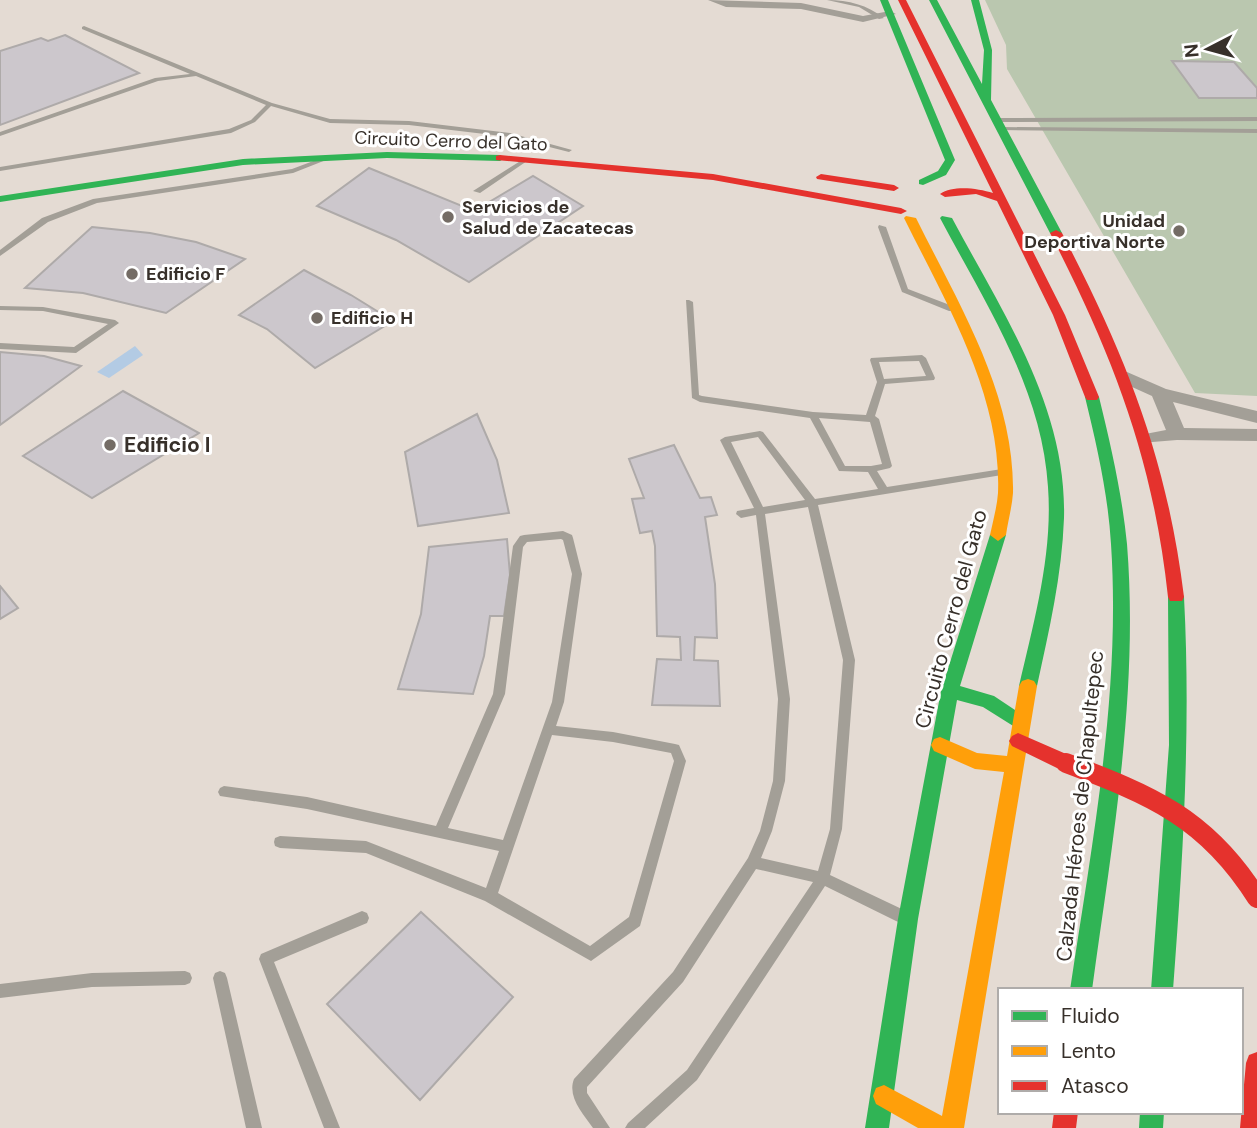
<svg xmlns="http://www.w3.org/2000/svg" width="1257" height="1128" viewBox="0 0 1257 1128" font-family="'DM Sans',sans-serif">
  <rect width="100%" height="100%" fill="#e4dbd3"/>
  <!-- green -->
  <path fill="#bac7af" d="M985,0H1257V396L1195,393L1007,69L1006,45Z"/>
  <!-- water -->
  <path fill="#b3cbe4" d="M135,346L143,355L109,378L97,372Z"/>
  <!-- building -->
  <path fill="#ccc7cc" stroke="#aeaaa9" stroke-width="2" d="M65,35L139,73L0,125V51L41,38L48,41Z
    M1172,61L1234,62L1257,88V98H1199Z
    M369,168L474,211L533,176L583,206L469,282L396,240L317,206Z
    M92,227L150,233L196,242L245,259L166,313L83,293L25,288Z
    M304,270L351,295L393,321L315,368L267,329L239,315Z
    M0,352L44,356L81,366L0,425Z
    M123,391L199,433L92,498L23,456Z
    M477,414L497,460L509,513L418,526L405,452Z
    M674,445L700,498L711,497L717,515L705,517L715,584L717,638L695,637L694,660L718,661L720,706L652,705L657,659L681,660L680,637L657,636L655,546L652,531L640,533L632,499L644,498L629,459Z
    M507,539L510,575L504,616H490L484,656L473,694L398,689L421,614L429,547Z
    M0,586L18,608L0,619Z
    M421,912L513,997L420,1100L327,1004Z"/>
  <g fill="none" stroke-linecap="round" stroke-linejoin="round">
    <!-- lane -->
    <path fill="#a39f97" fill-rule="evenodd" d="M827,0C849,0 867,5 884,18L879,19L859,7Z
      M84,26L272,103L330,119L409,121L510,133L572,150L569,152L510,137L409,125L330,123L271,106L255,122L231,133L0,171V167L229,129L251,120L266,105L196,76L158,81L0,136V132L155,78L190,74L82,29V27Z
      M1257,117V121L997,122L994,120L997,118Z
      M1002,127L1257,129V133L1000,130V128Z
      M324,157L327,159L326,160L293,173L97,203L48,222L0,256V250L42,218L93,199L292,169Z
      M522,160L527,161L480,193L473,191Z
      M879,225L886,227L908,289L955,307V311H949L902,292L878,227Z
      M686,300H689L693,302L699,395L702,396L813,412L866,415L877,382L870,360L871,358L922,355L926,358L935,378L934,380L885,384L875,416L879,419L892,466L890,468L877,471L887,487L1002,469L1007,472L1002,475L818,505L855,660L842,829L830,875L906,911L908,916L906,921L901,923L896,921L825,886L697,1080L645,1128H625L628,1123L687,1070L813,882L756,869L683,982L587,1087V1093L610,1128H593C583,1114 567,1097 574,1079L673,972L748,858L760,831L773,781L778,699L756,515L741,518L736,514L737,511L754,508L720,440L725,437L760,431L763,432L815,499L878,489L868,472L839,471L810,418L700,402L692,398ZM919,361L926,376L884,379L879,362ZM819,418L870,422L882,464L871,466H845ZM758,437L805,500L763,507L731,442ZM808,507L843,660L830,829L818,871L761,858L772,831L785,781L790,699L765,514Z
      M0,306L43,307L115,320L119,323L76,353L0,349V343L74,347L108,324L43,311L0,310Z
      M563,531L572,535L573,538L582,574L564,702L556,726L613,732L675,744L679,745L686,761L640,926L591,961L485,901L366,853L280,848L275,846L274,842L275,838L280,836L366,841L486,888L499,851L307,809L220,796L218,792L220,788L224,786L307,797L436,826L493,694L513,546L520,536L524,535ZM561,539L563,540L572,574L552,702L503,840L448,828L505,694L523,547L527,542ZM552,735L613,742L671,753L674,761L629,917L590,946L498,893Z
      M362,911L367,913L369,918L367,923L274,962L340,1128H324L259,959L261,954Z
      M185,971L190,973L192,978L190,983L185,985L92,987L0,998V984L92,973Z
      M220,971L225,973L227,978L262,1128H246L213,978L215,973Z"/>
    <!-- street -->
    <path fill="#a39f97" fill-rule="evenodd" d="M708,0L801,3L863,16L890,11L896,14L863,22L801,9L726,7Z
      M1127,372L1166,389L1257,411V423L1173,402L1184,428L1257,429V441L1177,440L1140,443L1138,439L1140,435L1166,430L1152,396L1121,382L1118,378L1121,374Z"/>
    <!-- fast -->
    <path fill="#30b455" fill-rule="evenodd" d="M880,0H888L955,160L946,175L923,185L919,184V180L938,171L945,160Z
      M929,0H937L982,84L984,50L971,0H979L992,50L991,100L1062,233L1060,235L1050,233Z
      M387,152L500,155L505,158L500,161L387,158L243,165L0,202V196L243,159Z
      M942,216L952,218C1002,312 1067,406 1064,518C1062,575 1049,631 1037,686L1034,691L1028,693L1022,691L1019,686C1034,621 1053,554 1048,487C1042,388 985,303 940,218Z
      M1092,393L1099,397C1111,446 1122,494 1127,544C1139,693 1112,843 1092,990H1070C1092,843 1121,693 1111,544C1108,494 1097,446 1085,397Z
      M998,529L1006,535L960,686L994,696L1027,718L1030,723L1027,728L1021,731L983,707L957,700L918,919L889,1128H865L898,919L941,691L990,535Z
      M1176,591L1182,593L1184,597C1191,728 1183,859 1173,990H1151L1169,745L1168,597L1170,593Z
      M1140,1112H1164L1163,1128H1139Z"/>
    <!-- slow -->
    <path fill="#ff9f0a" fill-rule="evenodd" d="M906,216L916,218C958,303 1015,394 1013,493C1012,507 1008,521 1006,535L998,541L990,535C993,521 997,507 998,493C1002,395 946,303 904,218Z
      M1028,679L1034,681L1037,686L964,1128H918L876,1104L873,1096L876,1088L884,1085L942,1116L1004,772L975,769L934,751L931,745L934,739L940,737L977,753L1007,756L1019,686L1022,681Z"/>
    <!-- jam -->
    <path fill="#e5322d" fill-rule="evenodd" d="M898,0H906L1065,315L1099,397L1097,400H1087L1085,397L1053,315L997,201L976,194L945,197L940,194C953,185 977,188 993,193Z
      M500,155L713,174L901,208L907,211L901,214L713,180L496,160V156Z
      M821,174L894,185L899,188L894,191L817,179L816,177Z
      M1056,230L1062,233C1126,356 1167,458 1184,597L1182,601H1170L1168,597C1153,458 1113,356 1050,233Z
      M1018,733L1073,757L1075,763L1073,769L1066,771L1059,769L1012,746L1009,741L1012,736Z
      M1257,1052V1128H1240L1246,1063L1249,1055Z
      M1054,1112H1078L1076,1128H1052Z"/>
    <!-- jam-bridge -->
    <path stroke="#e5322d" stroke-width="20" d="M1066,763C1151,795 1207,818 1257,898"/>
  </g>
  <!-- markers -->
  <g fill="#746c65" stroke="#fff" stroke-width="2.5">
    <circle cx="448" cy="217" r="7"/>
    <circle cx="1179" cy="231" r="7"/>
    <circle cx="132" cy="274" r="7"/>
    <circle cx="317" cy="318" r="7"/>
    <circle cx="110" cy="445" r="7"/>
  </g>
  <g text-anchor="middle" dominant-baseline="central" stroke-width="6" stroke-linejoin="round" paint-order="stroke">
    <!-- far-street labels -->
    <g font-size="18" fill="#37302a" stroke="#fff">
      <text transform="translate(451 141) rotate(2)">Circuito Cerro del Gato</text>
    </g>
    <!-- far-poi labels -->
    <g font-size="18" font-weight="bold" fill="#37302a" stroke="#fff" text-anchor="start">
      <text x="462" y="207">Servicios de<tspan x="462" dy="21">Salud de Zacatecas</tspan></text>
      <text x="1165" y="221" text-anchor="end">Unidad<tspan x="1165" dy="21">Deportiva Norte</tspan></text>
      <text x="146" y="274">Edificio F</text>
      <text x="331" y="318">Edificio H</text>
    </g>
    <!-- poi labels -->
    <g font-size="21" font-weight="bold" fill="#37302a" stroke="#fff" text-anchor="start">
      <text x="124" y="445">Edificio I</text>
    </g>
    <!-- street labels -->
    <g font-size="21" fill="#37302a" stroke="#fff">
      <text transform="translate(951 619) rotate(-75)">Circuito Cerro del Gato</text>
      <text transform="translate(1080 806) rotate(-84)">Calzada Héroes de Chapultepec</text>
    </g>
  </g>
  <!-- legend -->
  <rect x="998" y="988" width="245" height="126" fill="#ffffff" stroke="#afacaa" stroke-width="2"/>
  <rect x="1012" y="1011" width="35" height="10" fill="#30b455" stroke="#afacaa" stroke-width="2"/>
  <text x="1061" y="1023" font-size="21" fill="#37302a">Fluido</text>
  <rect x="1012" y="1046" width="35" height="10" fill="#ff9f0a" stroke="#afacaa" stroke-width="2"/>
  <text x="1061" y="1058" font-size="21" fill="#37302a">Lento</text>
  <rect x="1012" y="1081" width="35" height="10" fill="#e5322d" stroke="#afacaa" stroke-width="2"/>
  <text x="1061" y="1093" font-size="21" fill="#37302a">Atasco</text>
  <!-- north arrow -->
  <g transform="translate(1208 49) rotate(264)" stroke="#ffffff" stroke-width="5" paint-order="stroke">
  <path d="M0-5L12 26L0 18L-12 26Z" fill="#37302a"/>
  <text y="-10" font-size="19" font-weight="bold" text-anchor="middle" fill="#37302a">N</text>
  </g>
</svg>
